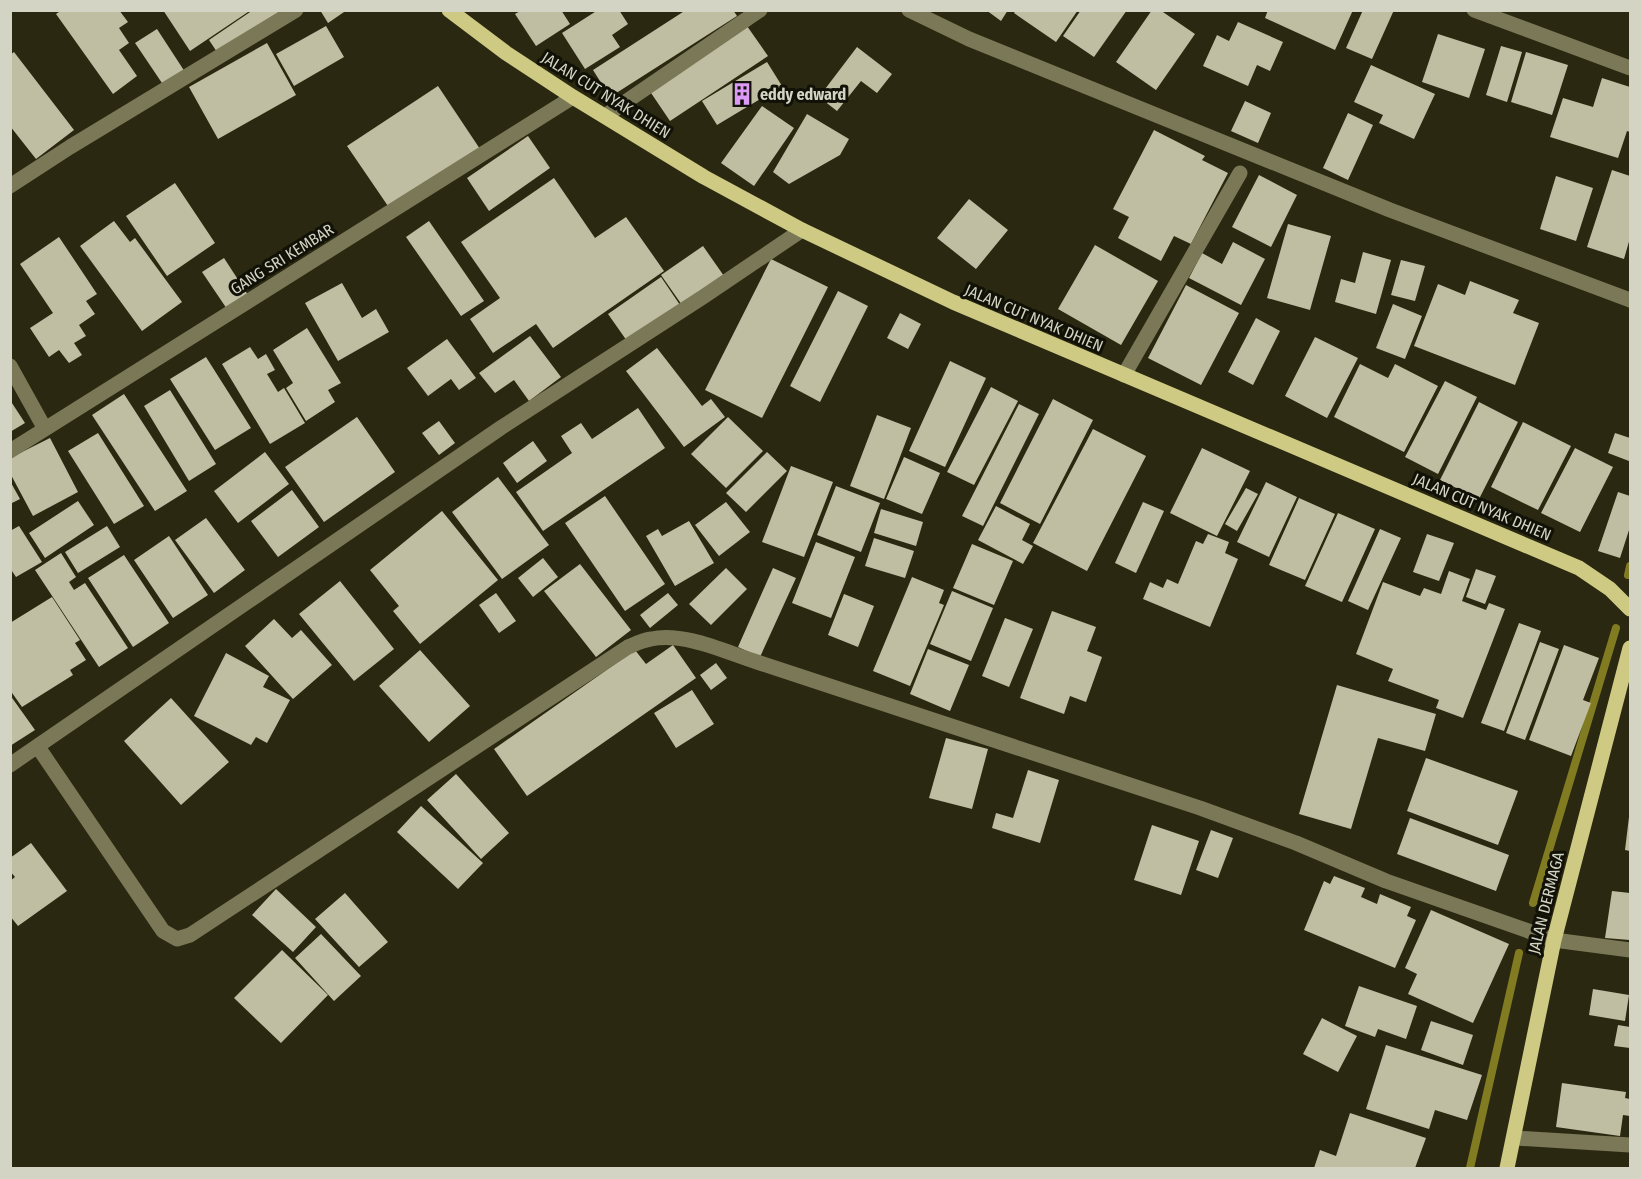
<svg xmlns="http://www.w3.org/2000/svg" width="1641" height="1179" viewBox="0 0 1641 1179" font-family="'Fira Sans Condensed',sans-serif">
  <rect width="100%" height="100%" fill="#2a2810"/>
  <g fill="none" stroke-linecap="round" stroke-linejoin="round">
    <!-- stream -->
    <path stroke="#817b21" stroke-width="8" d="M1628,575L1630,566
      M1533,903L1616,628
      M1470,1168L1519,953"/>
  </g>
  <!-- building -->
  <path fill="#c0bea2" d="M62,10H119L128,22L119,28L129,43L119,50L137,76L113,94L56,14Z
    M163,10H251L190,51Z
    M253,10H287L219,55L209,40Z
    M320,10H347L328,23Z
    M522,10H561L570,24L536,46L515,14Z
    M598,10H619L628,24L612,35L620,47L585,69L562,33Z
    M686,10H733L737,16L610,97L593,70Z
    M986,10H1008L1001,21Z
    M1016,10H1078L1056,42L1014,13Z
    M1081,10H1127L1094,57L1063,36Z
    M1152,10H1160L1195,34L1156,90L1116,62Z
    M1268,10H1353L1335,50L1265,18Z
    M1363,10H1394L1372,59L1346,48Z
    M1238,22L1283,42L1270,71L1257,65L1248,86L1203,66L1217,35L1229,41Z
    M326,26L344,57L294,86L276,54Z
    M747,26L768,56L670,121L649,90Z
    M157,29L185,72L164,86L135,43Z
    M1438,34L1485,49L1469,98L1422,82Z
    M267,43L296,95L218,139L189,87Z
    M1501,46L1522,52L1507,102L1486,95Z
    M857,47L892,74L877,93L861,81L837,111L819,97Z
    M14,52L74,130L36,159L10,126V55Z
    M1526,52L1568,65L1552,115L1511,102Z
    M767,62L782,86L717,125L702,101Z
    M1371,65L1435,94L1414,139L1379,123L1383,115L1354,102Z
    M1602,78L1630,87V132L1627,131L1618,158L1550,137L1563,98L1593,107Z
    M438,86L480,149L390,209L347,146Z
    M1245,101L1271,113L1258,143L1231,131Z
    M762,106L794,128L754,186L721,163Z
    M1348,113L1373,125L1348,180L1323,168Z
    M807,114L849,139L840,155L789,184L773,172Z
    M1154,130L1205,156L1202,160L1228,173L1191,244L1174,236L1161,261L1118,238L1129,217L1113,209Z
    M528,136L550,168L489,211L467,178Z
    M1612,170L1630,176V238L1624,259L1587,247Z
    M1259,175L1297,195L1271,247L1232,227Z
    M1556,176L1593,188L1576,241L1540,229Z
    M554,178L595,238L626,217L664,271L553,348L536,324L493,353L470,319L500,298L461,242Z
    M175,183L215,243L167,276L126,216Z
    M969,199L1008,230L976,269L937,238Z
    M114,221L130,242L135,238L182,302L142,331L80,246Z
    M429,221L484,301L461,316L406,237Z
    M1288,224L1331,236L1310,310L1267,298Z
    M59,237L97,294L86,301L95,314L79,325L86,336L74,343L82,355L69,363L59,350L49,357L30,328L53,313L20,264Z
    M1233,242L1265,259L1241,305L1189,278L1202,253L1222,264Z
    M1095,245L1158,281L1121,345L1058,309Z
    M703,246L724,276L682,305L661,275Z
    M1363,252L1391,260L1376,314L1335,302L1341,279L1355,283Z
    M224,258L248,295L227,309L202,272Z
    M771,259L828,287L762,418L705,390Z
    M1401,260L1425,266L1415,301L1391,295Z
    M661,277L680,305L627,341L608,314Z
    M1470,281L1519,300L1513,313L1539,323L1515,385L1414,346L1438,284L1465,295Z
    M342,283L362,318L376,309L389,332L338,361L305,303Z
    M1186,285L1239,313L1201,385L1148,358Z
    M838,291L868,306L820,402L790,386Z
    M1393,304L1422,316L1405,359L1376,348Z
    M900,313L921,324L908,349L887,338Z
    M1256,318L1280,331L1253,385L1228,372Z
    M307,328L341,383L328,390L335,402L306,421L286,388L293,383L273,350Z
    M530,336L561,377L529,401L514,380L495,393L479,373Z
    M1315,337L1358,358L1327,418L1285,396Z
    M447,339L476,378L459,390L451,379L428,396L407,368Z
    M250,347L258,359L266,354L275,370L267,374L278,392L284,388L305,423L270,444L222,364Z
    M657,348L702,406L711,399L725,417L684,447L626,371Z
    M206,357L251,428L215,450L170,379Z
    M950,361L986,378L945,467L909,451Z
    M1360,364L1388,378L1395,364L1438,386L1404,452L1334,417Z
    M1445,381L1477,397L1438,474L1405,457Z
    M991,387L1018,401L974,485L947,472Z
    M170,390L216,464L189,481L144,406Z
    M124,394L187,491L155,511L92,415Z
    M1053,399L1093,420L1040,524L1000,503Z
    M10,400L25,423L10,432Z
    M1479,402L1518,422L1479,499L1440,480Z
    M1019,404L1039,414L983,526L962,516Z
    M638,408L665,448L543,531L516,492L572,453L561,436L581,423L592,439Z
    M877,415L911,428L884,499L850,486Z
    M357,417L395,472L324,522L285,467Z
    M728,417L763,451L726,488L691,454Z
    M439,421L455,443L439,455L422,433Z
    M1523,422L1571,446L1538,510L1491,487Z
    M1093,429L1146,456L1087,571L1033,543Z
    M98,433L144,506L114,524L68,451Z
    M1615,433L1630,438L1629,461L1608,453Z
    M50,438L78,492L33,516L10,473V458Z
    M533,441L547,461L517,483L503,463Z
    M1202,448L1250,471L1217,536L1170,513Z
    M1575,448L1613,467L1580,532L1541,513Z
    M265,452L289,484L238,523L214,491Z
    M767,452L787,471L746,512L726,493Z
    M904,457L940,473L922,514L886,499Z
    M791,466L833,482L804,557L762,542Z
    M498,477L549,545L502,579L452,512Z
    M10,481L20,499L10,504Z
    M1266,482L1297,497L1269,557L1237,542Z
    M836,486L880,503L861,552L817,535Z
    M1246,488L1258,494L1237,531L1225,524Z
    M292,490L319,527L278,557L251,521Z
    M1618,492L1630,496V527L1620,558L1598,551Z
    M605,496L665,584L625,611L565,523Z
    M1299,498L1335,514L1305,580L1269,565Z
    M78,501L94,525L45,558L29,533Z
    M726,502L750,532L719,556L695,525Z
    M1143,502L1164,511L1136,573L1115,563Z
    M996,506L1030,524L1022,540L1033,546L1023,564L978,540Z
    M881,509L923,522L916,546L874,533Z
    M442,511L498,580L420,644L393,611L399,606L370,570Z
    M1338,513L1375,529L1342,602L1305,586Z
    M206,518L245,570L214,593L175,540Z
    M689,521L714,563L675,586L646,536L658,529L662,536Z
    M19,526L42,562L16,577L10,568V531Z
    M107,526L120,547L78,573L65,552Z
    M1380,529L1401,538L1368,610L1348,601Z
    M1208,534L1229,542L1225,553L1238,559L1210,627L1143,599L1150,582L1163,588L1167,579L1178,584L1196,541L1203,544Z
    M1427,534L1454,543L1439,581L1413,572Z
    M169,536L208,595L173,618L134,560Z
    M874,538L914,551L905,578L865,566Z
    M816,542L855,557L831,618L792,603Z
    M972,544L1013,561L994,605L953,588Z
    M61,553L76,577L69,582L74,590L85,583L128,648L99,667L35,570Z
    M124,555L169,623L133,647L88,578Z
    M543,558L558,577L533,597L518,578Z
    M580,564L631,630L596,657L544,591Z
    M726,568L747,589L711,625L689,604Z
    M773,568L796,578L760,657L738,647Z
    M1476,569L1496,576L1485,604L1466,597Z
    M1449,571L1470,579L1462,601L1486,610L1489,603L1505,609L1463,718L1436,708L1439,700L1388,681L1393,669L1356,654L1383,582L1420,596L1424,588L1441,594Z
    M912,577L944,590L939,603L944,605L910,686L873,671Z
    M340,581L394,649L354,681L299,614Z
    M952,591L993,608L971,661L930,644Z
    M496,593L516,621L499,633L479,605Z
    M668,593L678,605L650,628L640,615Z
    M844,594L874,606L858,647L828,635Z
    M52,597L80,640L75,643L86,660L70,670L73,675L22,707L10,690V623Z
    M1052,611L1096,627L1087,651L1102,657L1086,702L1070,696L1064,714L1020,698Z
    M1005,618L1033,629L1009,687L982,676Z
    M274,619L292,638L301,630L332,665L293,699L245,646Z
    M1519,623L1541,631L1504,731L1481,723Z
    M1540,642L1559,649L1525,740L1506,733Z
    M673,645L696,678L527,796L494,749L635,650L646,664Z
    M1564,645L1599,658L1583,700L1591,703L1571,756L1529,740Z
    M928,649L969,665L950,711L910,694Z
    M420,650L470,706L429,742L379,686Z
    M226,653L269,676L263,687L290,700L267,743L256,737L251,745L194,716Z
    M716,663L727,678L711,690L700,675Z
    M1337,685L1436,714L1425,751L1378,738L1351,829L1299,814Z
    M692,690L714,724L676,748L654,713Z
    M10,695L35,730L10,746Z
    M171,698L229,762L181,805L124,741Z
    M946,738L988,749L972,809L929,798Z
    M1426,758L1518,791L1498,845L1407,811Z
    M1028,770L1059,780L1040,843L992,828L996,813L1013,818Z
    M456,774L509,833L481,859L427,800Z
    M421,806L483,863L458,889L397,832Z
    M1629,817H1630V851L1625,850Z
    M1410,818L1509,855L1496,891L1397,854Z
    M1152,825L1199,841L1181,895L1134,880Z
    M1211,830L1233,838L1218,878L1196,870Z
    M31,843L67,891L18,926L10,916V881L15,877L10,871V858Z
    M1334,876L1365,888L1361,897L1377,904L1380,894L1411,907L1407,916L1416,920L1395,968L1304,930L1324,881L1330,884Z
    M276,889L316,927L293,952L252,915Z
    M1612,891L1630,893V940L1605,938Z
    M345,893L388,942L359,967L315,919Z
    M1431,910L1509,944L1473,1023L1408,994L1417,974L1405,968Z
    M321,934L361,976L334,1001L295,958Z
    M282,950L328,995L281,1043L234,998Z
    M1359,986L1417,1006L1406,1039L1378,1029L1375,1037L1345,1026Z
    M1593,989L1629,995L1625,1021L1589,1015Z
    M1322,1018L1357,1036L1338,1072L1303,1054Z
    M1431,1021L1473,1035L1463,1065L1421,1050Z
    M1618,1025L1630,1027V1048L1614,1046Z
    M1386,1045L1482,1075L1467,1120L1435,1110L1429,1129L1366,1109Z
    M1562,1083L1626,1092L1625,1098L1630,1099V1116L1623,1115L1620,1136L1556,1127Z
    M1350,1113L1426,1138L1415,1168H1314L1320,1150L1336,1156Z"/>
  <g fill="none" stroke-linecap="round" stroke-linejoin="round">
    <!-- minor -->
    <path stroke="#7a7857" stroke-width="15" d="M909,10L969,39L1390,210L1630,300
      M1474,10L1630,68
      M605,116L760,10
      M10,186L70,147L296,10
      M10,366L45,429
      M1124,375L1240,173
      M10,451L573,97
      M38,747L163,931L177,939L190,935L628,647C635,644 643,640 651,639C685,632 725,652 757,662L1200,808L1296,843L1386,881L1554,940L1630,950
      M10,765L502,427L703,297L802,230
      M1515,1138L1630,1145"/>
    <!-- major -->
    <path stroke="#ceca83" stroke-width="15" d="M449,10L506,53L573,97L704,177L802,230L953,302L1579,568L1610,589L1630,609
      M1507,1168L1554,940L1630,648"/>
  </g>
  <!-- icons -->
  <defs>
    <g id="building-bare" transform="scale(1.8)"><path d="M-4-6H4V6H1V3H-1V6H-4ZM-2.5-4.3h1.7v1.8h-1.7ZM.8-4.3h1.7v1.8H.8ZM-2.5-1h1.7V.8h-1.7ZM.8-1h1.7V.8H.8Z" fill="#da9af6" stroke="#111107" stroke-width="2.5" paint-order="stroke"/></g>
  </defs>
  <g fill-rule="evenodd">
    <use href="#building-bare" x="742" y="94"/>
  </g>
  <g text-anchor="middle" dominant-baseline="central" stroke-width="6" stroke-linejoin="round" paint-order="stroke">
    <!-- poi labels -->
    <g font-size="16" font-weight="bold" fill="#d4d4c5" stroke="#111107" text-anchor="start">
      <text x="760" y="94">eddy edward</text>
    </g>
    <!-- street labels -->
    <g font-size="16" fill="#d4d4c5" stroke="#111107">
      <text transform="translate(606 95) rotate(32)">JALAN CUT NYAK DHIEN</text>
      <text transform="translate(282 259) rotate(-32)">GANG SRI KEMBAR</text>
      <text transform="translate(1034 318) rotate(23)">JALAN CUT NYAK DHIEN</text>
      <text transform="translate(1482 507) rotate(23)">JALAN CUT NYAK DHIEN</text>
      <text transform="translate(1546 903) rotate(-76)">JALAN DERMAGA</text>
    </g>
  </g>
  <!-- border -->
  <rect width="1641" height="1179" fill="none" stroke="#d4d4c5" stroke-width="24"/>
</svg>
